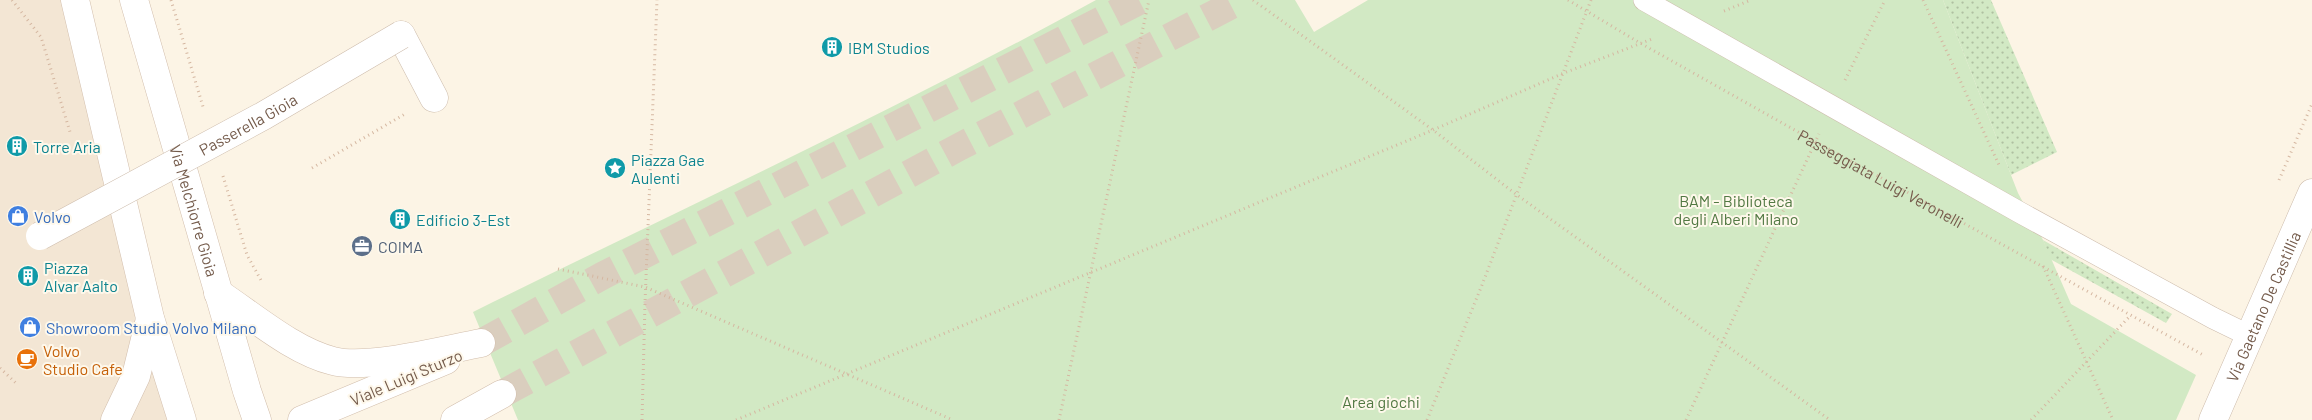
<svg xmlns="http://www.w3.org/2000/svg" width="2312" height="420" viewBox="0 0 2312 420" font-family="Barlow,sans-serif">
  <defs>
    <pattern id="grass-dots" width="8" height="8" patternUnits="userSpaceOnUse" patternTransform="scale(1.25)"><rect width="8" height="8" fill="#d2e9c4"/><path d="M2 2h.1M6 6h.1" fill="none" stroke="#afc0a1" stroke-width="1.8" stroke-linecap="round"/></pattern>
  </defs>
  <rect width="100%" height="100%" fill="#fcf4e5"/>
  <!-- residential -->
  <path fill="#f3e6d4" d="M0,0H71L179,420H0Z"/>
  <!-- grass -->
  <path fill="url(#grass-dots)" d="M1943,0H1991L2057,152L2011,175Z
    M2043,240L2172,314L2166,323L2050,259Z"/>
  <!-- green -->
  <path fill="#d2e9c4" d="M1096,0H1295L1314,32L1368,0H1943L2018,193L2043,240L2071,304L2196,375L2176,420H518L473,312C681,209 893,112 1096,0Z"/>
  <g fill="none" stroke-linecap="round" stroke-linejoin="round">
    <!-- secondary-tunnel -->
    <path stroke="#dacebe" stroke-width="28" stroke-dasharray="28 14" stroke-linecap="butt" d="M481,343L602,276L1141,0
      M502,394L959,147L1241,0"/>
    <!-- lane casing -->
    <g stroke="#cdbcac" stroke-width="22">
      <path id="lane" d="M1644,0L2019,212L2213,318L2250,336"/>
    </g>
    <!-- street casing -->
    <g stroke="#cdbcac" stroke-width="29">
      <g id="street">
        <path d="M401,35L434,98"/>
        <path id="s2" d="M2213,420L2312,193"/>
      </g>
    </g>
    <!-- secondary casing -->
    <g stroke="#d2beac" stroke-width="29">
      <g id="secondary">
        <path d="M75,0L150,318L182,420"/>
        <path id="s3" d="M134,0L247,391L257,420"/>
        <path d="M218,293C253,316 293,351 333,361C367,370 444,350 481,343"/>
        <path d="M115,420L136,376L150,319"/>
        <path d="M302,420L446,360"/>
        <path d="M455,420L502,394"/>
      </g>
    </g>
    <!-- path -->
    <g stroke="#d5b7a1" stroke-width="3" stroke-dasharray="1 4" stroke-linecap="butt">
      <path d="M12,0L41,37L70,132"/>
      <path d="M171,0L204,110"/>
      <path d="M1253,0L1433,130L1517,195L1830,420"/>
      <path id="s1" d="M1568,0L1640,43L1816,142L2205,356"/>
      <path d="M1923,0L1999,165"/>
      <path d="M1724,11L1751,0"/>
      <path d="M1845,80L1885,0"/>
      <path d="M312,168L405,114"/>
      <path d="M223,176L247,255L262,282"/>
      <path d="M2279,180L2312,104"/>
      <path d="M2043,266L2113,420"/>
      <path d="M558,269L645,287L953,420"/>
      <path d="M0,368L18,385"/>
      <path d="M642,420L645,303L657,0"/>
      <path d="M736,420L1433,130L1564,73L1652,39"/>
      <path d="M1059,420L1149,0"/>
      <path d="M1427,420L1482,285L1591,0"/>
      <path d="M1686,420L1819,134"/>
      <path d="M2031,420L2131,315"/>
    </g>
    <!-- lane -->
    <use href="#lane" stroke="#fff" stroke-width="21"/>
    <!-- street -->
    <use href="#street" stroke="#fff" stroke-width="28"/>
    <!-- secondary -->
    <use href="#secondary" stroke="#fff" stroke-width="28"/>
    <!-- street-bridge casing -->
    <g stroke="#cdbcac" stroke-width="29" stroke-linecap="butt">
      <g id="street-bridge">
        <path id="s4" d="M40,236L263,116L401,35"/>
      </g>
    </g>
    <!-- street-bridge -->
    <use href="#street-bridge" stroke="#fff" stroke-width="28"/>
  </g>
  <!-- icons -->
  <defs>
    <g id="building-disc" transform="scale(1.125)"><circle r="9.5" fill="#0f9aa8" stroke="#fef8eb"/><path d="M-4-6H4V6H1V3H-1V6H-4ZM-2.5-4.3h1.7v1.8h-1.7ZM.8-4.3h1.7v1.8H.8ZM-2.5-1h1.7V.8h-1.7ZM.8-1h1.7V.8H.8Z" fill="#fff"/></g>
    <g id="sight-disc" transform="scale(1.125)"><circle r="9.5" fill="#0f9aa8" stroke="#fef8eb"/><path d="M0-6L1.8-2.2L6-1.7L2.9 1.2L3.7 5.4L0 3.3L-3.7 5.4L-2.9 1.2L-6-1.7L-1.8-2.2Z" fill="#fff"/></g>
    <g id="shop-disc" transform="scale(1.125)"><circle r="9.5" fill="#3f7fe0" stroke="#fef8eb"/><path d="M-5-2.5h2.3a2.7 3.5 0 0 1 5.4 0H5L5.5 6h-11ZM-1.5-2.5h3a1.5 2.3 0 0 0-3 0Z" fill="#fff"/></g>
    <g id="office-disc" transform="scale(1.125)"><circle r="9.5" fill="#5c6f8a" stroke="#fef8eb"/><path d="M-6-3h4V-5.5h4V-3h4V5H-6ZM-1-4.5V-3h2v-1.5ZM-6 0V1H6V0Z" fill="#fff"/></g>
    <g id="cafe-disc" transform="scale(1.125)"><circle r="9.5" fill="#e8710a" stroke="#fef8eb"/><path d="M-5.5-4.5H6V0H3Q3 3.5 0 3.5H-2.5Q-5.5 3.5-5.5 0ZM3-3.2v2h1.7v-2ZM-6 4.5H4V6H-6Z" fill="#fff"/></g>
  </defs>
  <g fill-rule="evenodd">
    <use href="#building-disc" x="832" y="47"/>
    <use href="#building-disc" x="17" y="146"/>
    <use href="#sight-disc" x="615" y="168"/>
    <use href="#shop-disc" x="18" y="216"/>
    <use href="#building-disc" x="400" y="219"/>
    <use href="#office-disc" x="362" y="246"/>
    <use href="#building-disc" x="28" y="276"/>
    <use href="#shop-disc" x="30" y="327"/>
    <use href="#cafe-disc" x="27" y="359"/>
  </g>
  <g text-anchor="middle" dominant-baseline="central" stroke-width="4" stroke-linejoin="round" paint-order="stroke">
    <!-- culture labels -->
    <g font-size="16" fill="#0d838f" stroke="#fef8eb" text-anchor="start">
      <text x="848" y="47">IBM Studios</text>
      <text x="33" y="146">Torre Aria</text>
      <text x="631" y="159">Piazza Gae<tspan x="631" dy="18">Aulenti</tspan></text>
      <text x="416" y="219">Edificio 3-Est</text>
      <text x="44" y="267">Piazza<tspan x="44" dy="18">Alvar Aalto</tspan></text>
    </g>
    <!-- street labels -->
    <g font-size="16" fill="#745b4b" stroke="#fef8eb">
      <text stroke="none"><textPath href="#s4" startOffset="236">Passerella Gioia</textPath></text>
      <text stroke="none"><textPath href="#s1" startOffset="360">Passeggiata Luigi Veronelli</textPath></text>
      <text stroke="none"><textPath href="#s3" startOffset="219">Via Melchiorre Gioia</textPath></text>
      <text stroke="none"><textPath href="#s2" startOffset="124">Via Gaetano De Castillia</textPath></text>
      <text transform="translate(406 377) rotate(-23)">Viale Luigi Sturzo</text>
    </g>
    <!-- park labels -->
    <g font-size="16" fill="#527943" stroke="#fef8eb">
      <text x="1736" y="200">BAM - Biblioteca<tspan x="1736" dy="18">degli Alberi Milano</tspan></text>
      <text x="1381" y="401">Area giochi</text>
    </g>
    <!-- shop labels -->
    <g font-size="16" fill="#366cbe" stroke="#fef8eb" text-anchor="start">
      <text x="34" y="216">Volvo</text>
      <text x="46" y="327">Showroom Studio Volvo Milano</text>
    </g>
    <!-- service labels -->
    <g font-size="16" fill="#4e5e75" stroke="#fef8eb" text-anchor="start">
      <text x="378" y="246">COIMA</text>
    </g>
    <!-- food labels -->
    <g font-size="16" fill="#c56008" stroke="#fef8eb" text-anchor="start">
      <text x="43" y="350">Volvo<tspan x="43" dy="18">Studio Cafe</tspan></text>
    </g>
  </g>
</svg>
